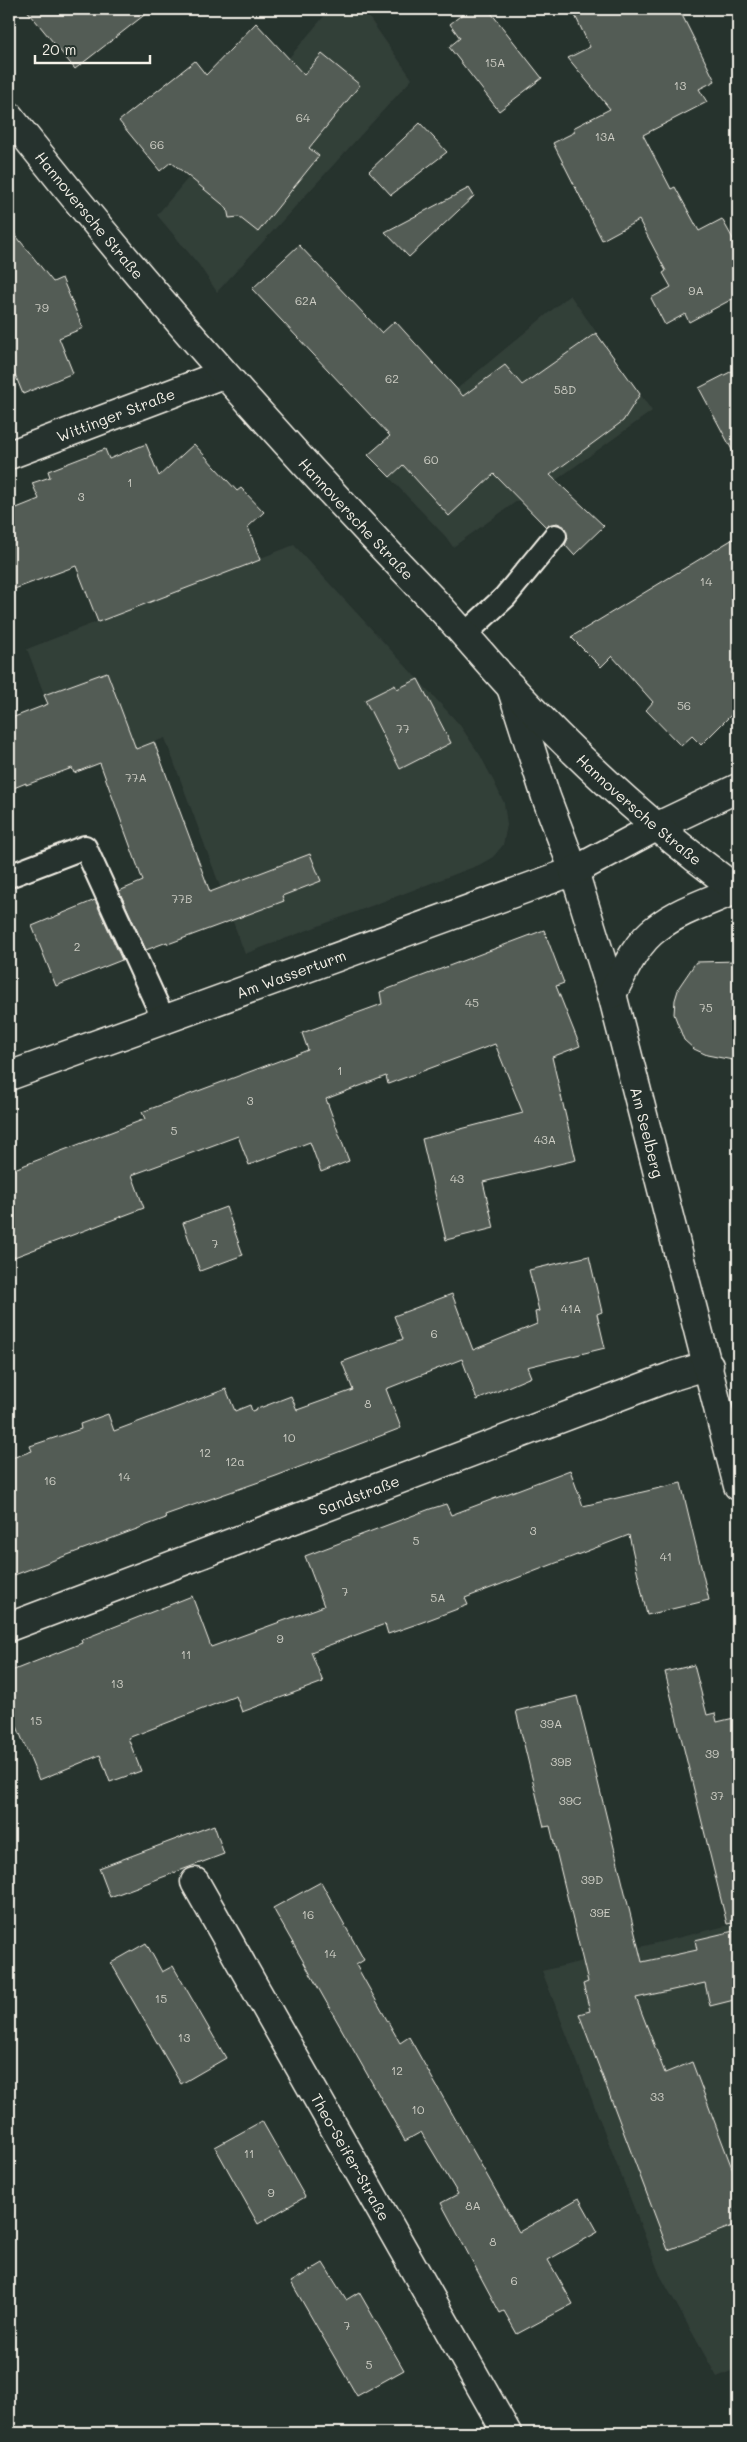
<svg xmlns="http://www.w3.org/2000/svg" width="747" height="2442" viewBox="0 0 747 2442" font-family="Mali,sans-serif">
  <rect width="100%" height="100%" fill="#26332d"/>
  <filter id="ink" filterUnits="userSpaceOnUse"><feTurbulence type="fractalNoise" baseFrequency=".02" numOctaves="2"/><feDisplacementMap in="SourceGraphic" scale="10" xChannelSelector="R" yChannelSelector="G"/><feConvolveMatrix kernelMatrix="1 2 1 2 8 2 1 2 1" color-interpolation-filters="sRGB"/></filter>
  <g filter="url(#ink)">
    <!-- built -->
    <path fill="#333f39" d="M330,9H363L412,79L217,292L199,265L157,215Z
      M570,295L652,411L538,493L524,496L453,547L446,537L368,455L394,432L452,393Z
      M294,545L459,724L480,755L494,782L504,803L507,825L503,845L493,857L479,865L245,954L165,738L74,773L27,649Z
      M738,1923V2368L717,2377L660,2275L542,1971Z"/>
    <!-- building -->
    <path fill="#525c55" stroke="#f4f1e8" d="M26,9H152L75,69Z
      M469,9H488L542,78L499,111L449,47L460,38L450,24Z
      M572,9H679L715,81L699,89L707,102L643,135L671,189L675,187L699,231L722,219L738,248V296L689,322L685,314L665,325L651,298L671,287L663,273L666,271L639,220L602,240L553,143L575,132L573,128L610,109L568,58L590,47Z
      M256,23L304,75L322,54L360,85L309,148L319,156L258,232L239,217L229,218L227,208L171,162L160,171L119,121L195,61L206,75Z
      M420,123L447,152L391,195L369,171Z
      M469,188L474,196L409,257L385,232Z
      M9,227L53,282L62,278L83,328L59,338L73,373L23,394L9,360Z
      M299,245L382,333L395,321L463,396L505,365L522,385L596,333L640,394L623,421L550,475L604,526L574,555L565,545L568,538L564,526L557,523L546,527L494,474L449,516L403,465L390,477L368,455L390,436L252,289Z
      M738,368V461L699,388Z
      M146,444L159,476L194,444L237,491L241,488L264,512L248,527L260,560L98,622L76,566L9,591V511L39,499L32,483L50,477L48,471L105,449L109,459Z
      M738,536V708L701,745L692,736L681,746L646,710L653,702L612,656L601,667L571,637Z
      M107,672L136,749L154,742L210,892L310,854L321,881L282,896L284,901L168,944L167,942L146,950L119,891L143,881L100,763L74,773L72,768L26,785V783L9,790V719L48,704L44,695Z
      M418,679L451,743L400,769L365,700L395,685L397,689Z
      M95,900L122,960L56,986L32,926Z
      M544,930L564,983L556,986L580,1046L552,1057L576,1160L483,1182L494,1228L446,1240L422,1139L523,1113L495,1044L388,1084L386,1076L326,1099L349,1161L321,1172L310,1142L249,1165L238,1136L132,1175L144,1208L9,1259V1171L145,1119L142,1112L308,1050L302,1033L382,1004L380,992Z
      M738,961V1061L707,1055L694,1049L684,1040L674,1014L675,1000L679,987L696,962Z
      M226,1207L243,1255L200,1271L183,1223Z
      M589,1256L602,1312L597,1314L605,1348L527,1367L531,1377L477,1400L462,1359L386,1389L401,1428L276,1476L165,1515L166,1518L9,1577V1459L32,1451L30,1446L81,1429L80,1424L108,1414L114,1431L226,1389L235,1411L250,1405L252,1411L291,1396L297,1410L353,1390L342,1362L403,1339L394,1316L452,1294L473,1350L537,1324L535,1312L539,1311L529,1270Z
      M570,1470L583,1506L681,1483L709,1600L647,1615L629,1535L465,1598L468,1605L420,1623L388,1634L385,1624L311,1652L323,1682L242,1712L236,1696L128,1738L141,1771L110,1782L100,1755L39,1780L9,1707V1672L82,1643L81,1640L192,1596L211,1647L324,1606L305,1556L430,1509L446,1504L451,1515Z
      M694,1665L707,1715L715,1713L717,1722L738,1717V1922L727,1924L665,1672Z
      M577,1696L642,1962L697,1950L695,1940L738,1930V1999L710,2006L705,1983L636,1998L665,2073L692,2062L738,2184V2224L668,2250L579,2014L590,2011L583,1984L588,1982L550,1826L544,1827L516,1711Z
      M214,1825L224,1854L110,1897L99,1868Z
      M321,1882L364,1960L356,1965L400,2043L409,2037L519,2232L579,2198L598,2232L548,2260L573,2304L517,2334L504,2311L500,2313L441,2203L458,2194L421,2132L405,2141L273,1908Z
      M146,1943L162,1972L173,1966L226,2058L181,2084L111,1963Z
      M262,2121L305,2197L258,2224L215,2147Z
      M323,2263L346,2300L359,2292L404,2370L357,2396L291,2282Z"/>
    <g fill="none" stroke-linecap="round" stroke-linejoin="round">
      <!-- service casing -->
      <g stroke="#f4f1e8" stroke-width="26">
        <path id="service" d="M465,634L505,597L555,536
          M9,876L85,847L164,1020"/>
      </g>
      <!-- minor casing -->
      <g stroke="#f4f1e8" stroke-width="31">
        <g id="minor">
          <path id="s1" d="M9,455L223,374"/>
          <path d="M656,827L738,788"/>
          <path id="s2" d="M9,1076L574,871"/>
          <path id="s3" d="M9,1627L670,1377L709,1365"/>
          <path id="s4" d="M195,1882L507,2433"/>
        </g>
      </g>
      <!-- tertiary casing -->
      <g stroke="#f4f1e8" stroke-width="31">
        <g id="tertiary">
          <path id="s5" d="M511,687L546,797L574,871L612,994L738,1486"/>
          <path d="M574,871L656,827"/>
          <path d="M612,994C624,971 636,943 657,928C680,910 711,901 737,889"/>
        </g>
      </g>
      <!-- secondary casing -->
      <g stroke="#f4f1e8" stroke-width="31">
        <g id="secondary">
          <path id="s6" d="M9,116C142,284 284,445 432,599C459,627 484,658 511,687C580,761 656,831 738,890"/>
        </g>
      </g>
      <!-- service -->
      <use href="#service" stroke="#26332d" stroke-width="22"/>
      <!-- minor -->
      <use href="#minor" stroke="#26332d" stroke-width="28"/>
      <!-- tertiary -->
      <use href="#tertiary" stroke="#26332d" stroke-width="28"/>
      <!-- secondary -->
      <use href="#secondary" stroke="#26332d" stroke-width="28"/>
    </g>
  </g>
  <g text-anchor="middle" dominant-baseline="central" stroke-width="4" stroke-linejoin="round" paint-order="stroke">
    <!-- number labels -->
    <g font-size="12" fill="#ccccc3">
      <text x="495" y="62">15A</text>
      <text x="680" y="85">13</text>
      <text x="303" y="117">64</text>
      <text x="605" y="136">13A</text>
      <text x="157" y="144">66</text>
      <text x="696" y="290">9A</text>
      <text x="306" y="300">62A</text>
      <text x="42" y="307">79</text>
      <text x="392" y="378">62</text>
      <text x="565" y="389">58D</text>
      <text x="431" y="459">60</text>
      <text x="130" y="482">1</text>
      <text x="81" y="496">3</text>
      <text x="706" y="581">14</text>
      <text x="684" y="705">56</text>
      <text x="403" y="728">77</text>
      <text x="136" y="777">77A</text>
      <text x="182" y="898">77B</text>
      <text x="77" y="946">2</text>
      <text x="472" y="1002">45</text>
      <text x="706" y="1007">75</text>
      <text x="340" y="1070">1</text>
      <text x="250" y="1100">3</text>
      <text x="174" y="1130">5</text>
      <text x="545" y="1139">43A</text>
      <text x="457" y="1178">43</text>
      <text x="215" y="1243">7</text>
      <text x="571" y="1308">41A</text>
      <text x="434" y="1333">6</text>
      <text x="368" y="1403">8</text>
      <text x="289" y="1437">10</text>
      <text x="205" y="1452">12</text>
      <text x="235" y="1461">12a</text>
      <text x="124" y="1476">14</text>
      <text x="50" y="1480">16</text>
      <text x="533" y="1530">3</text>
      <text x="416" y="1540">5</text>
      <text x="666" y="1556">41</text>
      <text x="345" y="1591">7</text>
      <text x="438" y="1597">5A</text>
      <text x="280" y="1638">9</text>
      <text x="186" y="1654">11</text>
      <text x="117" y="1683">13</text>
      <text x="36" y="1720">15</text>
      <text x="551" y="1723">39A</text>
      <text x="712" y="1753">39</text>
      <text x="561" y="1761">39B</text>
      <text x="717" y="1795">37</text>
      <text x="570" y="1800">39C</text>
      <text x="592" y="1879">39D</text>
      <text x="600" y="1912">39E</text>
      <text x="308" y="1914">16</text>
      <text x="330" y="1953">14</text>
      <text x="161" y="1998">15</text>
      <text x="184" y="2037">13</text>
      <text x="397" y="2070">12</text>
      <text x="657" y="2096">33</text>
      <text x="418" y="2109">10</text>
      <text x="249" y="2153">11</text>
      <text x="271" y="2192">9</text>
      <text x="473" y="2205">8A</text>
      <text x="493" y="2241">8</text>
      <text x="514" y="2280">6</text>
      <text x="347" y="2325">7</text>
      <text x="369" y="2364">5</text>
    </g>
    <!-- street labels -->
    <g font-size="15" fill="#f4f1e8" stroke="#26332d">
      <text stroke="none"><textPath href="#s6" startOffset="128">Hannoversche Straße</textPath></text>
      <text stroke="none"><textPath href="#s1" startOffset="114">Wittinger Straße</textPath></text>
      <text stroke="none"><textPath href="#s6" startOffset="532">Hannoversche Straße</textPath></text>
      <text stroke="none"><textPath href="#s6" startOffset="938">Hannoversche Straße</textPath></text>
      <text stroke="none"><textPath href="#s2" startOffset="300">Am Wasserturm</textPath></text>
      <text stroke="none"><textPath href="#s5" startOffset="466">Am Seelberg</textPath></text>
      <text stroke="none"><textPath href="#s3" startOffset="374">Sandstraße</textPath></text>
      <text stroke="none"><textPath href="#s4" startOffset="316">Theo-Seifer-Straße</textPath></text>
    </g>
  </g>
  <!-- margin -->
  <rect width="747" height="2442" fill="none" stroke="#26332d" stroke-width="30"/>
  <rect x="15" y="15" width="717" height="2412" fill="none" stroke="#f4f1e8" stroke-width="2" filter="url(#ink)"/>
  <!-- scale -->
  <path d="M35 55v8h115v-8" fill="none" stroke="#f4f1e8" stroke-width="2.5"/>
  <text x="42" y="55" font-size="15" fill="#f4f1e8" stroke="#26332d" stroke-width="4" paint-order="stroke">20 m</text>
</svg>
